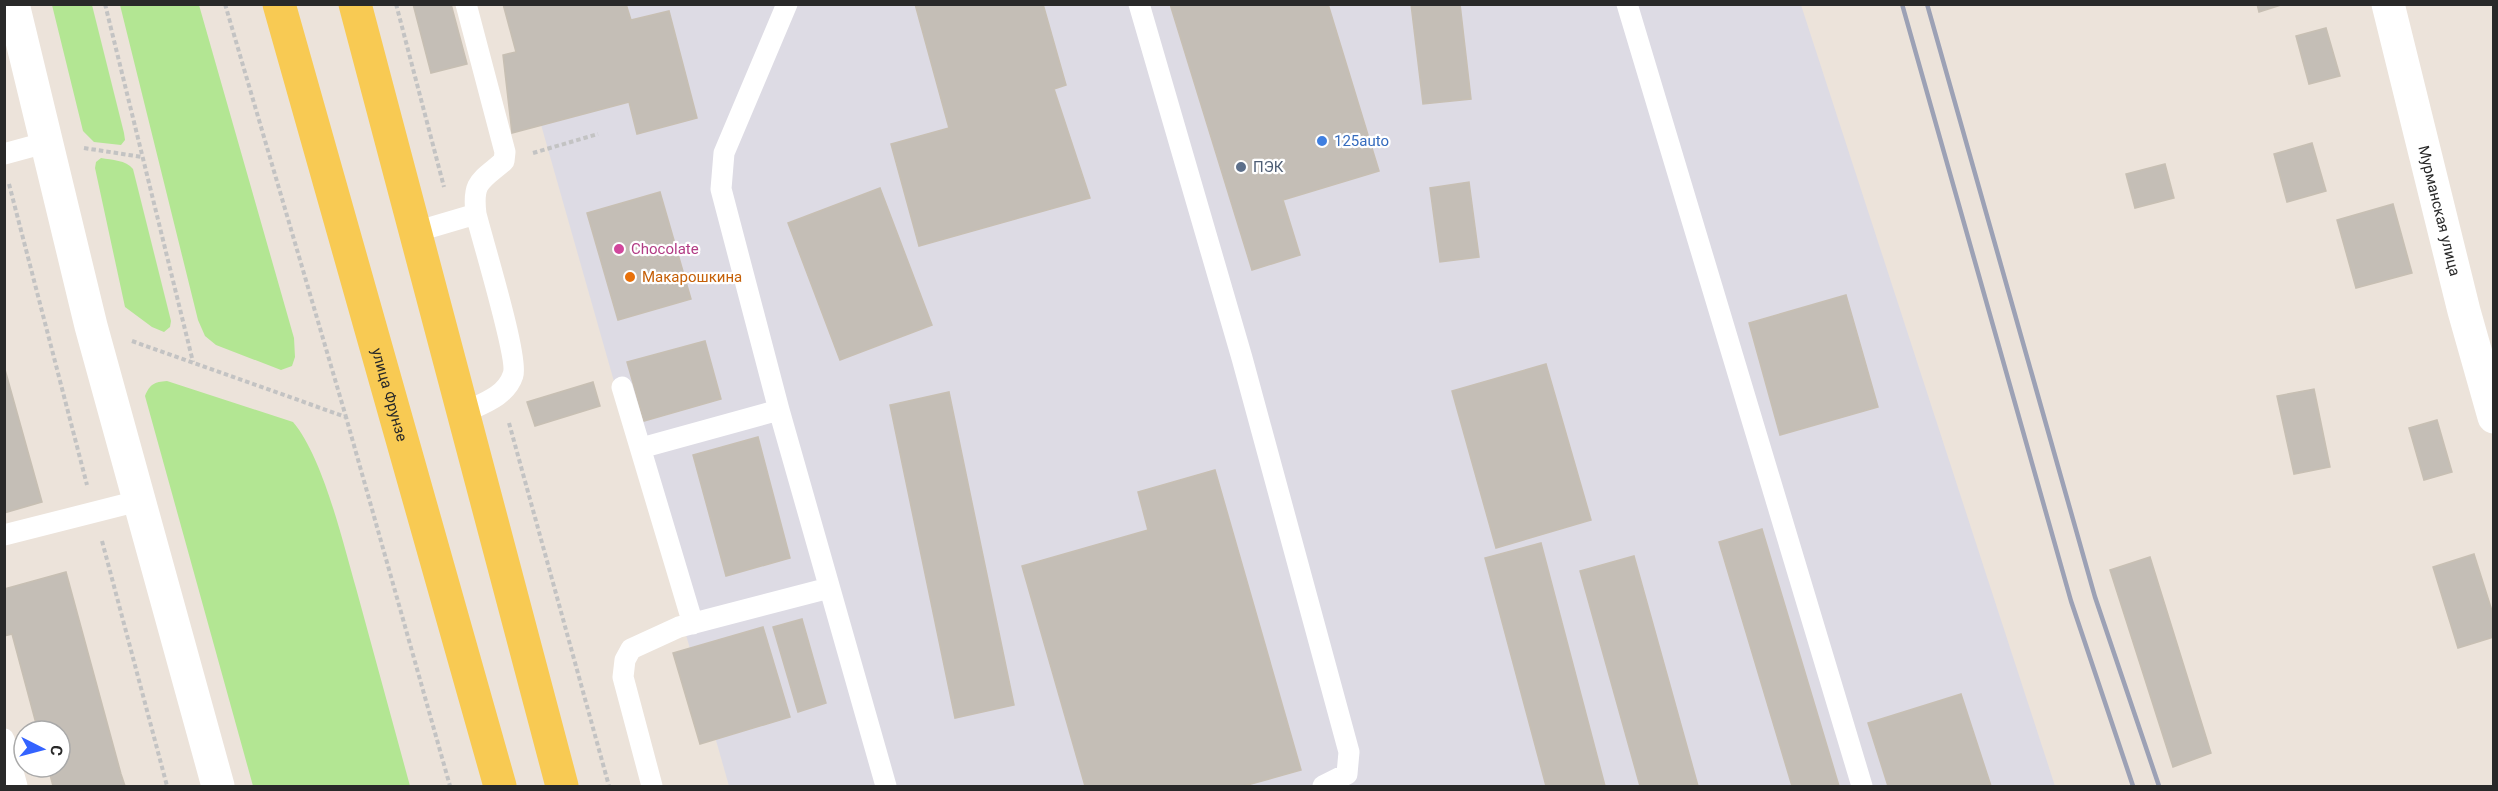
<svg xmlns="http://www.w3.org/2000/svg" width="2498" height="791" viewBox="0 0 2498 791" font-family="Roboto,sans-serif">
  <rect width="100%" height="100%" fill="#ece3da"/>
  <!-- industrial -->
  <path fill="#dddbe4" d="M507,5H1801L2055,786H729Z"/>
  <!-- green -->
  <path fill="#b3e693" d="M52,5H92L124,133L125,140L121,145L94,142L83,131Z
    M120,5H199L294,338L295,357L292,366L281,370L216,345L205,336L198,320Z
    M101,158C112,160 126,160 133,169L171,321L170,327L164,332L152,327L125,307L95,168L96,162Z
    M167,381L293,422C323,457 343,543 356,588C374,654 392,720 410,786H253L145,396C150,384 154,382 167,381Z"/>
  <!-- building -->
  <path fill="#c4beb6" stroke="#c7bfb3" stroke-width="1.5" d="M413,4H451L467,64L431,73Z
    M503,4H626L631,20L669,11L697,118L637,134L629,102L512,133L503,55L516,52Z
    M915,4H1043L1066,85L1054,89L1090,198L919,246L891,144L949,128Z
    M1170,4H1328L1379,171L1283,200L1300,255L1252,270Z
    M1411,4H1460L1471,99L1423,104Z
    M2257,4H2284L2259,12Z
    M2326,28L2340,76L2309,84L2296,36Z
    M2312,143L2326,191L2287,202L2274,154Z
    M2165,164L2174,198L2135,208L2126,174Z
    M1469,182L1479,257L1440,262L1430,188Z
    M880,188L932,325L840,360L788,223Z
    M660,192L691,299L618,320L587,213Z
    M2393,204L2412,273L2356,288L2337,220Z
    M1846,295L1878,407L1780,435L1749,323Z
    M705,341L721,399L644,421L627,362Z
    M1546,364L1591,520L1496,548L1452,391Z
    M4,366L42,502L4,513Z
    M593,382L600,406L535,426L527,402Z
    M2314,389L2330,467L2294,474L2277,396Z
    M949,392L1014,705L955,718L890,405Z
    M2437,420L2452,472L2424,480L2409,428Z
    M758,437L790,558L726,576L693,455Z
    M1215,470L1301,770L1244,786H1085L1022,566L1148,530L1138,492Z
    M1762,529L1839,786H1792L1719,542Z
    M1541,543L1605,786H1546L1485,558Z
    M2474,554L2494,617V637L2458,648L2433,567Z
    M1634,556L1698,786H1640L1580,571Z
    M2150,557L2211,753L2173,767L2110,570Z
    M66,572L121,774L125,786H53L48,767H60V731H38L12,634L4,636V589Z
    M802,619L826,703L798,712L773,627Z
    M763,627L790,717L700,744L673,653Z
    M1961,694L1991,786H1888L1868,723Z"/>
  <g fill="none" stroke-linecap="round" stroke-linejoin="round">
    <!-- path -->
    <path stroke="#c3c3c3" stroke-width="4" stroke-dasharray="4.5 3" stroke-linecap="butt" d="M105,4L193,362
      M225,4L346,417
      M396,4L444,187
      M84,148L142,157
      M533,153L598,134
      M9,184L87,485
      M132,341L346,417L450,786
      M509,423L609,786
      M102,541L167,786"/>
    <!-- service -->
    <path stroke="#fff" stroke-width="21" d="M787,4L724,153L721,189L779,410L886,786
      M1139,4L1242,358L1349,752L1347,774L1323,786
      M1627,4L1862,786
      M4,154L48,142
      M415,232L476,214C472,181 481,181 504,161L505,152L466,4
      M622,387L693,624
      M463,413C481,404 506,397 513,375C519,359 482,239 476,214
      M641,448L779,410
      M4,535L138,501
      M4,739L17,786
      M652,786L623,677L625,660L631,649L679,627L829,588"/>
    <!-- minor -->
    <g stroke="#fff" stroke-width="33">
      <path d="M13,4L91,326L218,786"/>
      <path id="s1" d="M2388,4L2464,311L2494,417"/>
    </g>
    <!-- primary -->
    <g stroke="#f8ca53" stroke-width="33">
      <path id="s2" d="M279,4L500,786"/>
      <path d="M355,4L562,786"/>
    </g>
    <!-- rail -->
    <path stroke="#9ca1b5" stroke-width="4.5" d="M1902,4L2071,601L2133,786
      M1927,4L2095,597L2159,786"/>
  </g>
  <!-- markers -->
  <circle fill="#3f7fe0" stroke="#fff" stroke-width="2" cx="1322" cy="141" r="6"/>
  <circle fill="#5c6f8a" stroke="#fff" stroke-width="2" cx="1241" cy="167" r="6"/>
  <circle fill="#d1479c" stroke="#fff" stroke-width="2" cx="619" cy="249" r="6"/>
  <circle fill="#e8710a" stroke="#fff" stroke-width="2" cx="630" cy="277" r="6"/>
  <g text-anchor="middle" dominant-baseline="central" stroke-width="4.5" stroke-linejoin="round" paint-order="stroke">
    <!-- shop labels -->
    <g font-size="15" fill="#366cbe" stroke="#fff" text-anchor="start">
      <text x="1334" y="141">125auto</text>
    </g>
    <!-- service labels -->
    <g font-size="15" fill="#4e5e75" stroke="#fff" text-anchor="start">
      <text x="1253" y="167">ПЭК</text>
    </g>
    <!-- street labels -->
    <g font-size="15" fill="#292929" stroke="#fff">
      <text stroke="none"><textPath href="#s1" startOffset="213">Мурманская улица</textPath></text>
      <text stroke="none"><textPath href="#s2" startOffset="406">улица Фрунзе</textPath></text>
    </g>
    <!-- hotel labels -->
    <g font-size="15" fill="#b23c85" stroke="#fff" text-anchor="start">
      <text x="631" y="249">Chocolate</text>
    </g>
    <!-- food labels -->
    <g font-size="15" fill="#c56008" stroke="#fff" text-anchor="start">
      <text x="642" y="277">Макарошкина</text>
    </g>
  </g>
  <!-- border -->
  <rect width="2498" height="791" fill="none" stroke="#292929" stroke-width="12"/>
  <!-- north arrow -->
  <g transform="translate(42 749) rotate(96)"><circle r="28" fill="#ffffff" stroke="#a9a9a9" stroke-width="1.5"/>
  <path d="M0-4.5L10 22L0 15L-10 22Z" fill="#3463ff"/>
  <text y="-9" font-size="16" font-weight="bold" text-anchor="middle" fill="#292929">С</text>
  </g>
</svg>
